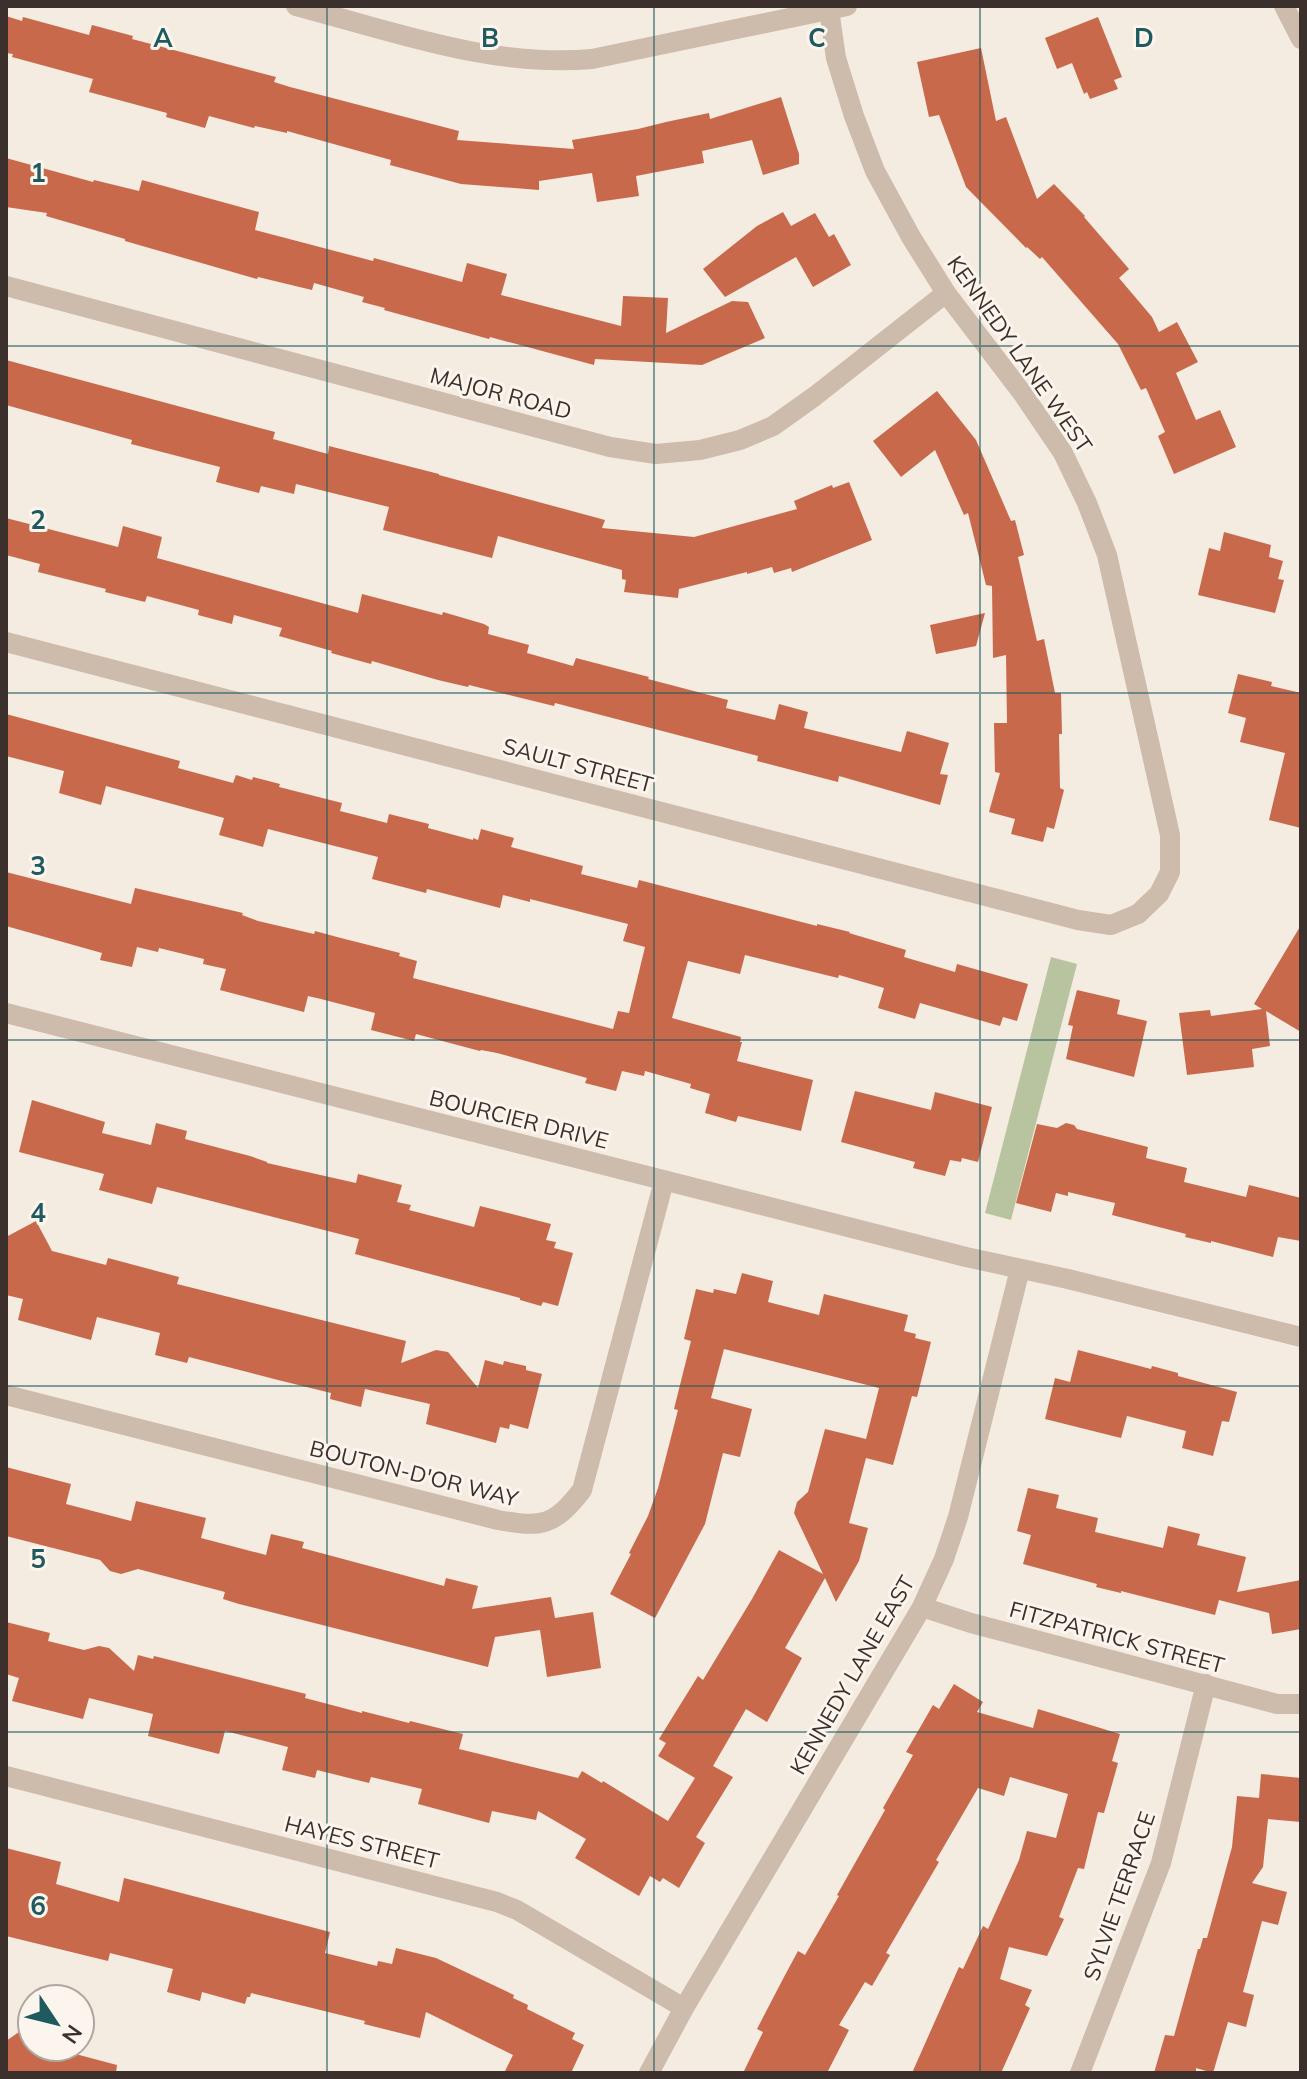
<svg xmlns="http://www.w3.org/2000/svg" width="1307" height="2079" viewBox="0 0 1307 2079" font-family="Mulish,sans-serif">
  <rect width="100%" height="100%" fill="#f4ebe1"/>
  <!-- green -->
  <path fill="#b8c4a0" d="M1051,957L1077,964L1011,1220L985,1213Z"/>
  <!-- building -->
  <path fill="#c8694b" d="M6,16L22,21L23,17L89,35L92,25L133,36L132,39L276,77L274,82L290,87L459,131L457,140L574,149L572,140L638,129L666,122L709,113L710,119L781,97L799,154V164L763,175L752,140L702,151L704,163L636,176L639,196L597,202L592,173L539,181V190L461,184L390,165L391,160L287,131V133L255,126L254,128L209,116L205,128L166,117L167,113L89,92L93,79L12,57L13,54L6,53Z
    M1098,17L1122,77L1114,80L1118,89L1090,99L1087,92L1084,94L1072,63L1057,69L1045,38Z
    M981,48L996,121L1006,117L1037,199L1054,184L1085,216L1084,217L1129,269L1119,278L1152,317L1159,332L1177,322L1198,362L1176,373L1196,420L1220,410L1236,447L1174,474L1158,436L1165,432L1146,388L1141,390L1118,344L1042,257L1040,259L1027,247L1026,248L966,187L939,115L929,117L917,62Z
    M6,158L93,182L94,180L139,191L142,180L259,212L255,230L373,261L374,258L462,282L467,263L507,274L501,295L621,326L623,296L668,298L666,333L732,301L748,302L765,338L702,365L595,359L594,365L490,337L489,339L384,310L385,308L362,302L364,297L314,283L312,290L258,277L257,279L125,241V239L46,216L47,213L6,207Z
    M783,212L791,226L815,213L829,237L834,234L851,265L813,287L796,257L725,297L703,269L757,226Z
    M6,360L275,432L273,439L328,454L329,446L439,474V475L605,520L602,528L694,537L797,509L794,501L832,485L833,488L849,482L872,540L792,572L791,568L774,573L772,567L747,574V572L679,589L678,598L624,592L626,580L622,579V570L498,536L492,558L383,530L389,507L296,484L294,494L261,486L259,493L216,482L220,467L131,444L132,440L6,405Z
    M937,391L976,440L1011,521L1015,520L1024,555L1018,557L1037,641L1044,639L1055,693H1061L1062,734H1059L1060,788L1064,790L1054,829L1047,827L1043,842L1011,834L1015,819L989,812L1000,773L995,772L994,723H1007L1006,655L993,658L992,586L986,585L968,513L964,515L935,450L901,477L873,441Z
    M6,518L118,547L123,526L162,537L157,558L358,613L362,594L442,615L443,612L484,624L489,627L488,634L529,645L527,653L573,666L576,658L649,677L648,679L728,700L726,708L775,720L779,704L808,712L804,728L901,752L907,731L949,743L940,774L948,775L940,805L839,776L838,782L757,761L758,756L555,703L554,706L469,685L468,687L438,680L372,661L371,664L331,653L332,651L279,636L282,628L234,615L232,624L198,615L199,610L147,596L145,602L105,592L106,589L38,572L40,564L6,555Z
    M1224,532L1271,545L1269,557L1283,561L1278,579L1284,580L1275,613L1198,595L1209,548L1220,551Z
    M985,613L976,646L936,654L930,625Z
    M1238,674L1272,682L1271,686L1301,693V828L1269,820L1285,753L1240,742L1246,718L1228,713Z
    M6,714L180,761L178,768L233,783L236,775L252,780L253,777L280,784L279,787L342,803L340,811L387,823L389,814L429,824L428,828L473,840V838L478,840L481,829L514,838L511,847L583,866L581,874L637,888L639,880L817,926V924L850,932L849,933L906,950L904,957L955,972L957,964L1028,984L1017,1021L1003,1017L1000,1026L920,1003L915,1019L878,1008L884,988L839,975L838,978L745,955L740,974L688,961L672,1018L741,1037L740,1042H742L737,1061L813,1080L801,1131L738,1116L736,1122L705,1113L710,1094L690,1088L691,1084L645,1071L644,1076L622,1071L616,1091L585,1083L587,1078L497,1053L481,1050L480,1051L416,1034L414,1041L371,1030L375,1013L321,999L308,996L304,1012L220,990L226,969L203,964L204,959L159,948L158,952L137,947L132,967L100,960L102,953L6,926V872L131,904L135,888L243,913L242,915L258,921L314,934L315,931L337,937L400,953L399,956L417,961L413,978L613,1029L618,1011L629,1013L645,947L623,941L628,924L530,899V902L503,895L500,908L427,889L426,893L372,879L378,857L268,829L263,847L219,835L224,818L106,786L101,805L59,793L64,771L6,756Z
    M1301,925V1032L1266,1011L1270,1046L1252,1049L1254,1067L1187,1075L1179,1013L1210,1010L1211,1016L1262,1009L1254,1004Z
    M1077,990L1120,1000L1117,1014L1147,1021L1134,1077L1066,1059L1073,1026L1068,1025Z
    M855,1091L931,1110L935,1092L992,1107L978,1162L962,1158L961,1162L950,1160L945,1176L913,1168L915,1162L841,1142Z
    M32,1100L105,1122L102,1133L151,1145L156,1123L187,1131L185,1139L250,1156L267,1162V1163L356,1183L358,1174L402,1185L397,1202L411,1205L409,1210L474,1227L480,1206L551,1224L546,1240L556,1242L554,1248L573,1253L558,1306L543,1302L541,1306L520,1300V1298L355,1254L359,1239L157,1187L152,1204L99,1190L104,1174L19,1152Z
    M1066,1123L1074,1125L1077,1129L1148,1147L1146,1158L1187,1168L1184,1182L1246,1197L1249,1185L1301,1198V1241L1278,1237L1273,1257L1211,1241V1243L1185,1237L1186,1234L1112,1215L1115,1203L1068,1192V1196L1056,1193L1051,1212L1016,1203L1037,1124L1057,1128Z
    M36,1221L52,1251L106,1265L108,1258L179,1277L177,1284L406,1341L401,1363L436,1350L448,1352L478,1388L485,1360L503,1365L504,1361L526,1366V1370L542,1374L528,1429L510,1424L509,1429L500,1427L496,1443L426,1424L430,1404L365,1389L361,1407L330,1399L331,1393L278,1380L189,1357L187,1363L155,1355L160,1333L97,1317L91,1340L18,1320L23,1299L6,1295V1237Z
    M742,1273L773,1281L768,1302L819,1315L824,1294L908,1315L904,1331L916,1334L915,1338L931,1342L917,1397L912,1396L893,1465L866,1458L849,1523L868,1528L859,1561L836,1602L825,1578L785,1648L802,1658L767,1722L746,1709L713,1766L733,1777L696,1837L705,1843L679,1888L663,1878L660,1882L650,1876L639,1896L575,1858L586,1839L538,1811L536,1820L492,1811L489,1823L418,1804L422,1789L371,1777L369,1783L317,1770L315,1778L282,1770L288,1747L225,1731L219,1754L148,1736L153,1714L89,1698L83,1719L12,1701L19,1678L6,1674V1622L50,1633L48,1641L84,1650L99,1646L109,1648L134,1671L138,1655L153,1659L154,1656L306,1694L305,1698L362,1713V1711L409,1723L410,1721L463,1734L459,1749L578,1778L582,1771L602,1783L603,1781L668,1821L695,1778L658,1756L666,1743L659,1739L698,1676L703,1680L752,1599L779,1550L823,1574L794,1513L797,1502L808,1492L825,1429L866,1439L879,1388L724,1349L711,1398L752,1409L740,1457L723,1453L705,1524L655,1618L610,1594L631,1554L629,1553L648,1516L658,1488L678,1410L674,1409L691,1341L684,1339L696,1289L713,1293L714,1289L736,1294Z
    M1078,1350L1151,1369L1152,1366L1178,1373V1376L1237,1392L1229,1422L1222,1421L1213,1456L1182,1448L1186,1431L1127,1416L1121,1438L1045,1419L1055,1378L1070,1382Z
    M6,1467L71,1484L66,1504L131,1521L136,1501L206,1518L201,1538L266,1555L271,1534L304,1542L302,1548L444,1586L446,1578L478,1586L472,1609L551,1597L555,1618L593,1612L601,1668L547,1677L540,1630L495,1637L488,1667L239,1604L223,1599L225,1592L138,1569L121,1574L110,1571L100,1560L6,1536Z
    M1028,1488L1059,1495L1056,1508L1098,1518L1095,1532L1163,1548L1168,1526L1200,1534L1197,1545L1246,1557L1237,1592L1301,1580V1629L1272,1634L1269,1613L1219,1600L1215,1615L1121,1591V1593L1096,1587L1097,1584L1023,1564L1031,1535L1017,1531Z
    M954,1684L983,1702L977,1712L1033,1728L1038,1709L1120,1734L1112,1761L1118,1763L1104,1813L1098,1812L1084,1869L1078,1868L1059,1917L1064,1919L1047,1956L1009,1947L1000,1979L1032,1990L1025,2005L1030,2008L1001,2073H912L959,1967L963,1969L983,1926L988,1929L1019,1860L1027,1831L1056,1838L1068,1794L1010,1777L1004,1796L978,1788L936,1860L939,1862L886,1953L890,1955L872,1986L865,1982L839,2025L849,2030L827,2073H743L763,2032L757,2029L784,1977L798,1951L805,1955L839,1896L837,1895L885,1810L883,1808L913,1755L906,1752L933,1705L939,1709Z
    M1261,1774L1301,1778V1822L1268,1819L1263,1867L1252,1883L1287,1892L1278,1925L1262,1921L1243,1992L1254,1995L1246,2027L1228,2022L1213,2073L1196,2068V2073H1154L1165,2035L1174,2036L1198,1949H1200L1203,1938H1207L1232,1847L1237,1796L1259,1798Z
    M6,1848L61,1862L56,1884L119,1902L124,1878L330,1932L325,1953L377,1966L378,1961L392,1964L396,1948L436,1958L514,1995L513,1998L528,2005L527,2009L575,2033L572,2039L584,2045L571,2073H504L513,2055L426,2012L420,2038L364,2024L365,2021L251,1993L250,1997H247L245,2004L202,1992L200,2001L167,1992L173,1969L110,1953L108,1961L6,1936Z
    M32,2023V2047H49L117,2065L116,2073H6V2041Z"/>
  <g fill="none" stroke-linecap="round" stroke-linejoin="round">
    <!-- minor -->
    <path stroke="#cdbbac" stroke-width="20" d="M296,6C392,31 491,68 592,59L847,6
      M1284,6L1301,39
      M6,286L610,447L656,454L700,450L740,440L773,426L815,396L946,293
      M6,642L1078,920L1111,925L1138,914L1159,894L1170,872V835L1107,555L1087,503L1063,453L1023,394L946,293L911,237L875,171L854,116L836,58L829,10
      M6,1013L966,1257L1068,1279L1301,1337
      M6,1395L498,1520C542,1528 554,1526 582,1490L664,1181
      M922,1607L971,1623L1277,1704H1301
      M6,1776L497,1902L517,1910L684,2008
      M649,2073L684,2008L922,1607L944,1559L958,1517L1020,1269
      M1080,2073L1161,1863L1206,1684"/>
  </g>
  <!-- grid -->
  <path fill="none" stroke="#1f5a5e" stroke-width="2" stroke-opacity="0.55" d="M327,6V2073M654,6V2073M980,6V2073M6,346H1301M6,693H1301M6,1040H1301M6,1386H1301M6,1732H1301"/>
  <g text-anchor="middle" dominant-baseline="central" stroke-width="6" stroke-linejoin="round" paint-order="stroke">
    <!-- street labels -->
    <g font-size="22" fill="#3b302b" stroke="#fbf5ee">
      <text transform="translate(1020 354) rotate(55)">KENNEDY LANE WEST</text>
      <text transform="translate(501 393) rotate(15)">MAJOR ROAD</text>
      <text transform="translate(578 765) rotate(15)">SAULT STREET</text>
      <text transform="translate(519 1119) rotate(14)">BOURCIER DRIVE</text>
      <text transform="translate(414 1473) rotate(14)">BOUTON-D'OR WAY</text>
      <text transform="translate(1117 1637) rotate(15)">FITZPATRICK STREET</text>
      <text transform="translate(852 1675) rotate(-60)">KENNEDY LANE EAST</text>
      <text transform="translate(362 1842) rotate(14)">HAYES STREET</text>
      <text transform="translate(1119 1896) rotate(-71)">SYLVIE TERRACE</text>
    </g>
  </g>
  <g font-size="26" text-anchor="middle" font-weight="bold" fill="#1f5a5e" stroke="#fbf5ee" stroke-width="6" stroke-linejoin="round" paint-order="stroke">
    <text x="163" y="47">A</text>
    <text x="490" y="47">B</text>
    <text x="817" y="47">C</text>
    <text x="1144" y="47">D</text>
    <text x="38" y="182">1</text>
    <text x="38" y="529">2</text>
    <text x="38" y="875">3</text>
    <text x="38" y="1222">4</text>
    <text x="38" y="1568">5</text>
    <text x="38" y="1915">6</text>
  </g>
  <!-- border -->
  <rect width="1307" height="2079" fill="none" stroke="#3b302b" stroke-width="16"/>
  <!-- north arrow -->
  <g transform="translate(56 2023) rotate(125)"><circle r="38" fill="#fbf5ee" stroke="#aea6a0" stroke-width="2"/>
  <path d="M0-6L14 30L0 20L-14 30Z" fill="#1f5a5e"/>
  <text y="-12" font-size="22" font-weight="bold" text-anchor="middle" fill="#3b302b">N</text>
  </g>
</svg>
